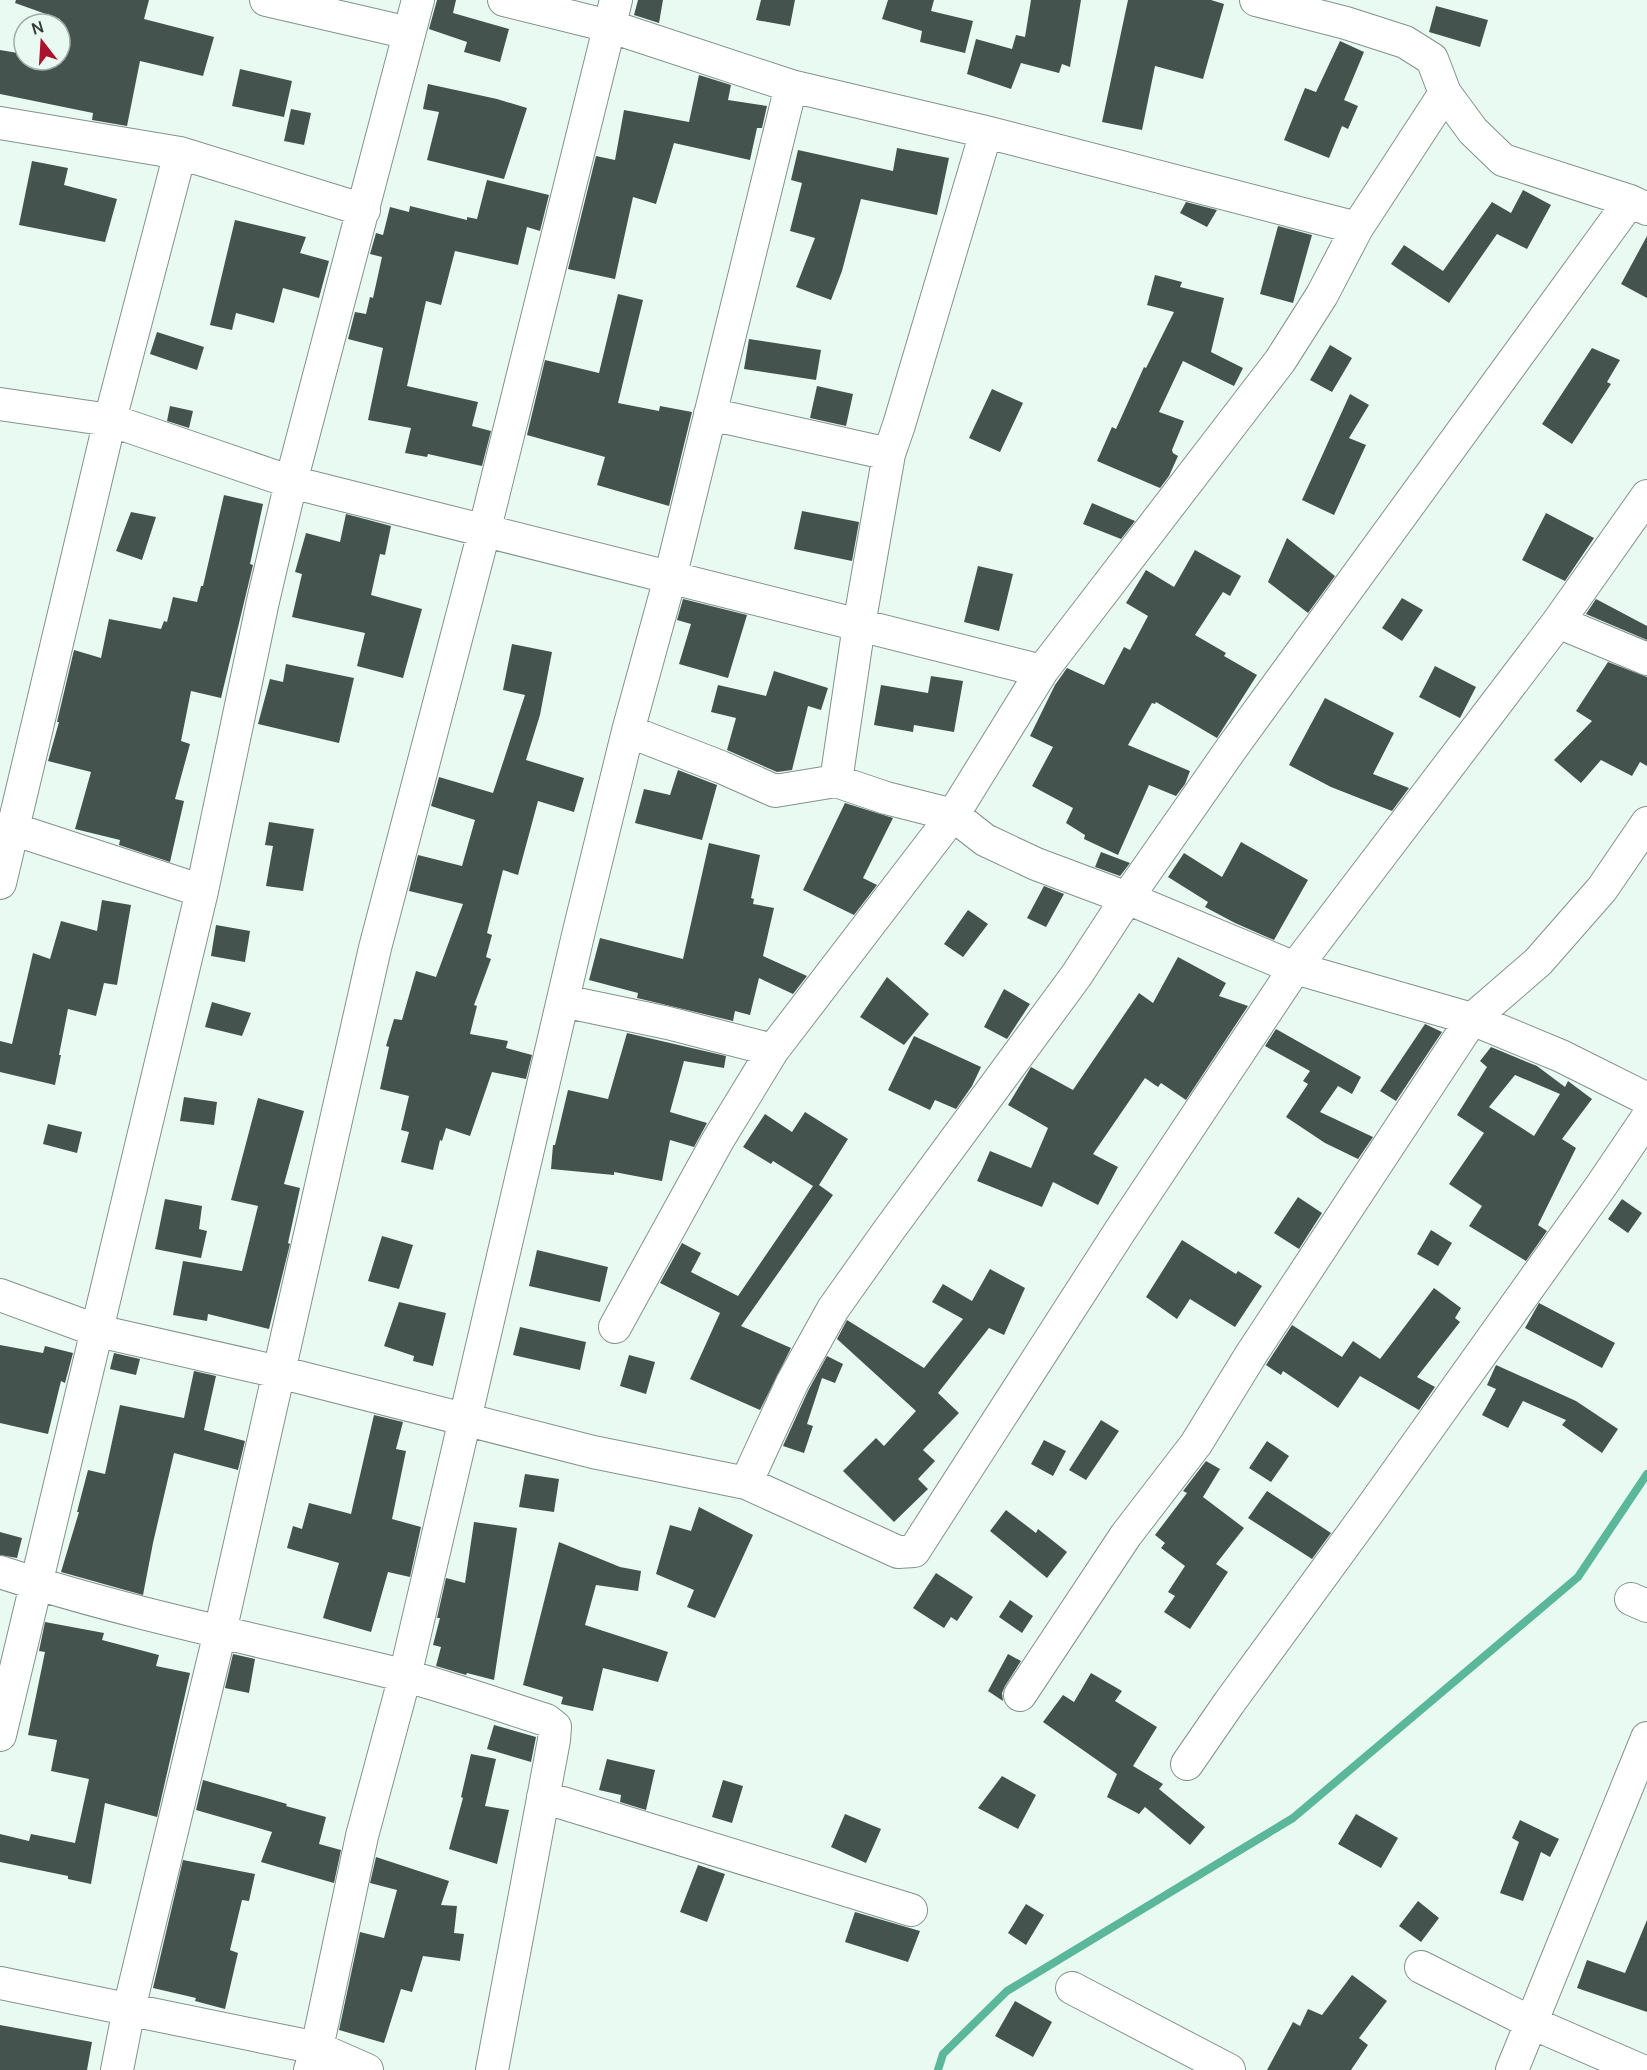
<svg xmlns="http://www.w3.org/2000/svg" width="1647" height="2070" viewBox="0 0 1647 2070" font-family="Manrope,sans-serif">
  <rect width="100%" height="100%" fill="#e9faf3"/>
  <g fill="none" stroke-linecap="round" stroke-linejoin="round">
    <!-- stream -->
    <path stroke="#5ab799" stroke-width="8" d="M938,2070L943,2054L1007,1991L1293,1818L1578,1577L1647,1474"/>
  </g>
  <!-- building -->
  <path fill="#45534e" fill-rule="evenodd" d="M16,0H149L144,19L214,37L203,76L140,61L127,126L92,120L93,113L0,94V50L24,54V60H60V19L15,3Z
    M437,0H456L453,13L509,29L500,62L464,52L467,42L429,29Z
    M638,0H663L659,23L634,15Z
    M761,0H795L790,26L756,20Z
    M888,0H934L931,11L973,21L965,53L920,42L922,31L882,19Z
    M1031,0H1081L1070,67L1062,64L1059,73L1021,63L1011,89L967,74L976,39L1012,49L1016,35L1025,37Z
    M1128,0H1211L1224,4L1203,79L1155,66L1142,130L1102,122Z
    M1436,6L1488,20L1480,47L1429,32Z
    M1340,41L1364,52L1344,100L1358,106L1348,129L1342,126L1329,158L1284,140L1305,88L1316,92Z
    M240,69L292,81L284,117L232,106Z
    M699,75L731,85L728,100L767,106L762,128H757L750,160L674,143L656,204L633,197L615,279L568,269L596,156L615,160L624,110L689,122Z
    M428,84L497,99L527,108L504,179L427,160L439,112L423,109Z
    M291,109L311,113L304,145L284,141Z
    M897,148L949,158L937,215L861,199L842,271L831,300L796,287L815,238L790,231L802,183L791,180L798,150L893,171Z
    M32,161L68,168L64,185L117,199L105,242L19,225Z
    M487,180L549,195L540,231L527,227L518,265L455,251L441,305L426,301L407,386L478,402L472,426L491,431L482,466L428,454L427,457L405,453L411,428L368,420L383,348L348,339L355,312L366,314L370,297L373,298L382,257L370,254L376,233L383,235L390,207L409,212L410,206L467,220V217L477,219Z
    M1523,190L1551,205L1527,249L1497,234L1449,303L1391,264L1404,245L1443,271L1492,202L1511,213Z
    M1186,202L1217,210L1207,227L1180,213Z
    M235,220L306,237L300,253L329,261L319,298L283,288L274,323L236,313L232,330L210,325Z
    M1278,226L1312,235L1293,303L1260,294Z
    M1647,236V298L1621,284Z
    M1155,275L1182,282L1180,287L1224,298L1211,352L1243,368L1234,386L1183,361L1159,412L1184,421L1172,450L1173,453L1178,456L1169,476L1160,488L1097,461L1112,427L1116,429L1144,367L1146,368L1174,312L1147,305Z
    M618,294L643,300L618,403L659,411L660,406L692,412L669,506L597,485L605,457L527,435L545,360L599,373Z
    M157,332L204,347L197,370L150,354Z
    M749,339L821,350L816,380L744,369Z
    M1330,345L1352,358L1332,392L1310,380Z
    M1592,348L1620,360L1607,382L1611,384L1572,444L1542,424Z
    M817,386L853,394L846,426L810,418Z
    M992,389L1023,403L1000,452L969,438Z
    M1350,394L1369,405L1349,438L1366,445L1334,515L1302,500Z
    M170,406L193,411L189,428L167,421Z
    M224,495L263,504L250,564L253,565L221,698L191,691L181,741L190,744L175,799L184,801L170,862L119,845L120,840L75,829L91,772L48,761L59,722H57L74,650L101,658L109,619L161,629L164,621L167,622L173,597L197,602L201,586H203Z
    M1092,503L1135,521L1121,539L1083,524Z
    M802,511L859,522L852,561L794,549Z
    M131,512L156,517L142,560L116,551Z
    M1546,513L1594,538L1565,581L1522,560Z
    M346,514L391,526L385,555L380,554L371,595L422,609L403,678L357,666L365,633L292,617L302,574L295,572L306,533L340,542Z
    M1287,538L1335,576L1308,613L1268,582Z
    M1195,550L1241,576L1230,596L1223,592L1195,635L1226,653L1224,656L1257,675L1217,738L1156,702L1155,704L1152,703L1128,745L1190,771L1185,784L1176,796L1149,785L1118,855L1084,839L1085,835L1066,823L1073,808L1032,786L1053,747L1030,736L1055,685L1067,668L1104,685L1124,647L1130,650L1148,616L1126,603L1146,570L1174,587Z
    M978,566L1013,574L999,631L964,622Z
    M1402,598L1423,610L1402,641L1382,628Z
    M683,599L747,615L728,678L679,664L691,624L677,620Z
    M1596,599L1647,626V640L1586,614Z
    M512,644L552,652L540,715L526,760L584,778L574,812L538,801L518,875L503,870L487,933L492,935L486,957L491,959L474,1005L477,1006L470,1034L508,1041L506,1048L532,1055L526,1079L492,1072L470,1136L446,1128L442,1141L440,1140L433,1170L401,1162L409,1132L401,1130L409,1096L380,1089L389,1047L386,1046L394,1019L402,1020L416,971L436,977L463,904L409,891L418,855L462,866L475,820L431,806L439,777L493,793L525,695L503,690Z
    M1608,662L1647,677V766L1640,762L1632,776L1601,760L1581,783L1554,760L1592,721L1576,711Z
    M286,664L354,678L339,743L258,724L270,679L283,682Z
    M1435,666L1476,687L1460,718L1419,697Z
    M774,671L828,688L821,710L808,706L792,770L777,772L727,750L736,718L711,712L718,685L766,696Z
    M931,676L963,681L954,732L914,725L913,732L874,725L881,685L928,693Z
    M1325,698L1394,733L1373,774L1409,788L1392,811L1331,787L1289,765Z
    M678,770L717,785L702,840L635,823L644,789L670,795Z
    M845,803L893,818L863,878L877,885L854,915L803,890Z
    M269,822L314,829L303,891L266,886L273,846L265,845Z
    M1241,842L1308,880L1274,940L1235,923L1205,907L1208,902L1168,877L1184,853L1222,877Z
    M709,843L760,855L751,898L754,899L753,904L774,908L763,956L807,976L793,994L759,978L750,1015L735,1011L733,1021L637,998L638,993L589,980L600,938L683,959Z
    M1101,852L1130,863L1120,876L1095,867Z
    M1044,886L1064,894L1046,927L1027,918Z
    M102,900L131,905L117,985L104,983L96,1016L68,1009L59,1055H61L55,1085L0,1072V1041L12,1044L33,953L50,959L61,921L97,931Z
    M968,910L988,924L963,957L944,944Z
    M216,925L250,931L245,962L211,956Z
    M1178,957L1226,983L1219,996L1248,1006L1186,1100L1161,1083L1158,1087L1145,1078L1093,1154L1118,1167L1098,1205L1053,1182L1042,1207L977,1181L990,1151L1031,1168L1048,1128L1008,1105L1031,1067L1073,1090L1139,993L1153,1003Z
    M887,977L929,1014L904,1045L860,1017Z
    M1004,989L1030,1004L1007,1039L984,1027Z
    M212,1002L251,1013L242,1036L205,1027Z
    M1425,1024L1442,1032L1396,1101L1380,1091Z
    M1276,1029L1361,1077L1352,1094L1338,1086L1320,1112L1373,1137L1358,1159L1325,1143L1286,1117L1308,1084L1303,1081L1310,1071L1265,1046Z
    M627,1033L726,1056L724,1068L684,1061L670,1112L707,1123L694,1147L670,1140L662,1181L614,1172V1175L551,1169L553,1145H555L568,1090L608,1099Z
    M914,1036L981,1067L972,1086L956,1109L935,1100L930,1110L888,1090Z
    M1491,1047L1537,1066L1565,1087L1568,1081L1592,1099L1562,1139L1576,1148L1538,1225L1547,1231L1526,1261L1469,1226L1482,1206L1449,1184L1484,1133L1457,1115L1487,1067L1480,1061ZM1515,1075L1560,1094L1534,1136L1489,1107Z
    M184,1097L217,1102L214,1125L180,1121Z
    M258,1098L304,1111L284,1184L300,1188L288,1243L290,1244L269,1329L208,1314L207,1321L173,1315L183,1261L242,1271L258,1206L231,1200Z
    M805,1112L848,1139L819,1185L833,1195L741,1326L791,1348L760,1410L690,1379L720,1313L660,1283L682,1243L701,1253L691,1272L738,1296L813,1186L773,1161L771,1164L743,1147L765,1114L792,1132Z
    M48,1124L82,1132L77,1153L43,1144Z
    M1298,1197L1322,1213L1299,1249L1274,1233Z
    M165,1199L202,1206L199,1229L207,1231L201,1258L155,1249Z
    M1622,1199L1642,1213L1628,1233L1608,1219Z
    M1431,1230L1452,1243L1438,1266L1417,1254Z
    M382,1236L413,1245L399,1289L368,1281Z
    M1182,1240L1236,1274L1238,1271L1262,1286L1235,1327L1190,1299L1177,1319L1146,1297Z
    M537,1250L608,1267L600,1302L529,1286Z
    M990,1269L1025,1288L1004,1335L989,1328L938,1393L959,1413L923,1450L935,1461L918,1479L928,1489L894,1522L843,1471L876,1438L884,1446L916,1411L837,1339L847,1320L924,1368L963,1319L932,1302L943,1284L972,1301Z
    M1434,1288L1461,1308L1455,1318L1460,1322L1417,1377L1435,1387L1419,1410L1360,1376L1338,1408L1283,1371L1281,1375L1266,1365L1292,1325L1342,1357L1353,1341L1380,1359Z
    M399,1302L446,1313L433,1366L413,1361L414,1356L384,1346Z
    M1539,1303L1615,1343L1602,1368L1525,1328Z
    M520,1327L586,1342L580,1370L513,1355Z
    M0,1345L43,1353L45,1346L73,1353L65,1383L61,1381L48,1434L0,1423Z
    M114,1353L140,1359L136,1375L110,1369Z
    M629,1355L655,1362L646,1394L620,1386Z
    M827,1356L843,1364L835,1383L822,1378L807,1424L813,1426L804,1453L783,1446L808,1391Z
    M1496,1365L1576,1401L1618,1429L1602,1453L1562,1425L1566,1420L1523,1401L1508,1428L1482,1415L1496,1389L1487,1385Z
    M194,1371L216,1376L204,1430L245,1441L238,1470L174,1453L153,1543L143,1595L61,1572L79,1512H77L88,1470L105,1474L120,1405L184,1418Z
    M374,1415L403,1422L396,1449L406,1451L392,1519L421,1527L410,1577L388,1572L371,1632L323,1618L339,1563L287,1548L293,1526L302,1529L309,1503L351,1514Z
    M1101,1420L1119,1431L1086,1480L1069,1470Z
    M1044,1440L1066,1451L1053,1476L1031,1464Z
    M1267,1441L1289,1456L1271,1482L1249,1468Z
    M1206,1461L1220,1469L1203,1497L1244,1528L1216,1564L1228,1572L1190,1629L1164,1612L1175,1596L1168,1592L1185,1566L1161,1548L1165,1543L1155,1535L1187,1493L1183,1491Z
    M525,1474L559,1479L554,1512L519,1507Z
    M1267,1491L1331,1533L1312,1559L1248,1518Z
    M699,1507L753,1535L715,1618L687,1607L694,1590L656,1574L670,1525L691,1531Z
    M1006,1510L1036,1533L1038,1529L1067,1552L1047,1578L990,1531Z
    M474,1522L517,1528L494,1680L467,1673L466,1675L436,1666L441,1647L433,1645L440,1618H437L446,1578L465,1583Z
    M0,1532L22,1538L17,1558L0,1555Z
    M559,1542L620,1567L641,1571L638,1591L596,1585L585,1625L668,1652L658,1682L603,1668L593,1711L561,1704L563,1697L523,1685Z
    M936,1573L973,1597L957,1621L951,1617L944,1628L913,1608Z
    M1010,1600L1033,1616L1022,1633L999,1617Z
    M45,1622L104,1633L102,1640L159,1655L156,1666L190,1673L157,1817L105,1803L91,1884L68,1879V1876L0,1862V1834L29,1841L31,1834L75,1843L89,1779L51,1771L57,1740L28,1735L45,1652L39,1651Z
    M233,1654L255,1659L249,1693L225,1688Z
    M1008,1654L1021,1661L1005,1686L1002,1693L1003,1701L988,1691Z
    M1091,1673L1122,1691L1115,1701L1157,1727L1133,1766L1163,1784L1159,1789L1205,1827L1190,1845L1145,1807L1139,1814L1107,1797L1117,1774L1043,1722L1063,1695L1074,1702Z
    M494,1725L536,1737L531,1762L487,1749Z
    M471,1754L496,1759L485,1806L509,1810L497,1864L449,1849L463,1798L461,1797Z
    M607,1759L655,1770L646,1810L620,1802L621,1795L599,1790Z
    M1002,1776L1036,1795L1018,1829L978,1808Z
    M203,1780L287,1804L286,1806L326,1817L319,1844L341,1850L334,1883L261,1862L272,1832L196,1810Z
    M723,1780L743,1786L732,1823L712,1817Z
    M845,1814L881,1829L866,1863L831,1847Z
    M1356,1814L1398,1838L1381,1868L1338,1844Z
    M1520,1820L1559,1839L1550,1857L1541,1852L1523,1901L1500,1893L1519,1842L1512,1838Z
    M376,1857L449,1881L441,1905L457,1906L454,1933L464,1934L460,1961L423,1956L412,1992L401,1989L384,2043L339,2030L360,1932L384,1938L397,1890L370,1883Z
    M183,1860L255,1874L249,1901L242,1900L230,1950L238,1953L225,2009L195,2001L196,1998L153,1988Z
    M698,1865L725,1874L707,1922L680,1912Z
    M1418,1901L1439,1918L1421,1942L1399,1926Z
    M1026,1904L1044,1915L1026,1945L1008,1933Z
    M855,1912L920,1931L908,1962L845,1942Z
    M1647,1920V2012L1577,1988L1587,1960L1625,1973Z
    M1352,1975L1387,2001L1359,2038L1368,2045L1351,2070H1267L1293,2022L1300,2026L1308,2009L1322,2015Z
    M1015,2001L1052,2022L1033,2057L995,2036Z
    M0,2025L92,2042L87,2070H0Z"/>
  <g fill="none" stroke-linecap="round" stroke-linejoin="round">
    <!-- street casing -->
    <g stroke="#83928c" stroke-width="34">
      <path id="street" d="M266,0L409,33
        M504,0L609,26L791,86L986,132L1357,228
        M1256,0L1346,23L1405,42L1432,59L1445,93L1473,131L1503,160L1630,201L1647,209
        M0,123L180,153L364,210
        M0,404L110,420L291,482L1042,671
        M710,414L889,454L899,425L986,132
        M1558,622L1647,659
        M628,731L721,767L775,791L836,781L886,798L953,815L985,840L1036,864L1127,898L1295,968L1472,1019L1561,1056L1647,1099
        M836,781L859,625L889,454
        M0,829H13L202,891
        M0,883L110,420L180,153
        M563,1001L668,1023L773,1050
        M0,1295L98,1331L279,1372L593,1452L746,1483L898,1552L914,1551L1120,1231L1295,968L1558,622L1647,496
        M615,1327L718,1140L773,1050L953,815L1042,671L1280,361L1322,295L1357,228L1445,93
        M746,1483L792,1383L833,1309L889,1230L1076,976L1127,898L1231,749L1630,201
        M0,1572C131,1615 269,1642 402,1675C451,1688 499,1705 546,1720L555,1727L554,1740L492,2070
        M1631,1599L1647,1606
        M1020,1695L1126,1535L1196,1444L1252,1353L1472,1019L1538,962L1602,889L1647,823
        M0,1735L202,891L263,601L291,482L418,0
        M1187,1764L1229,1703L1367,1514L1601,1186L1647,1118
        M543,1797L911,1910
        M1421,1967L1532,2023L1640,2070
        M0,1983L317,2048L367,2070
        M1072,1988L1229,2070
        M117,2070L129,2009L220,1632L375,948L484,532L616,0
        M310,2070L317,2048L362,1836L405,1676L579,931L628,731L670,578L791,86
        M1512,2070L1647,1738"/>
    </g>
    <!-- street -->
    <use href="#street" stroke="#fff" stroke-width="32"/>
  </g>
  <!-- north arrow -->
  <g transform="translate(42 42) rotate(343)"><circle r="28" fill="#e9faf3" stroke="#a1ada8" stroke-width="1.5"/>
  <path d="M0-4.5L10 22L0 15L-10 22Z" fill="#aa132e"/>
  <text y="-9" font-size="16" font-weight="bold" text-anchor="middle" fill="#343a38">N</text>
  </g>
</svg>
